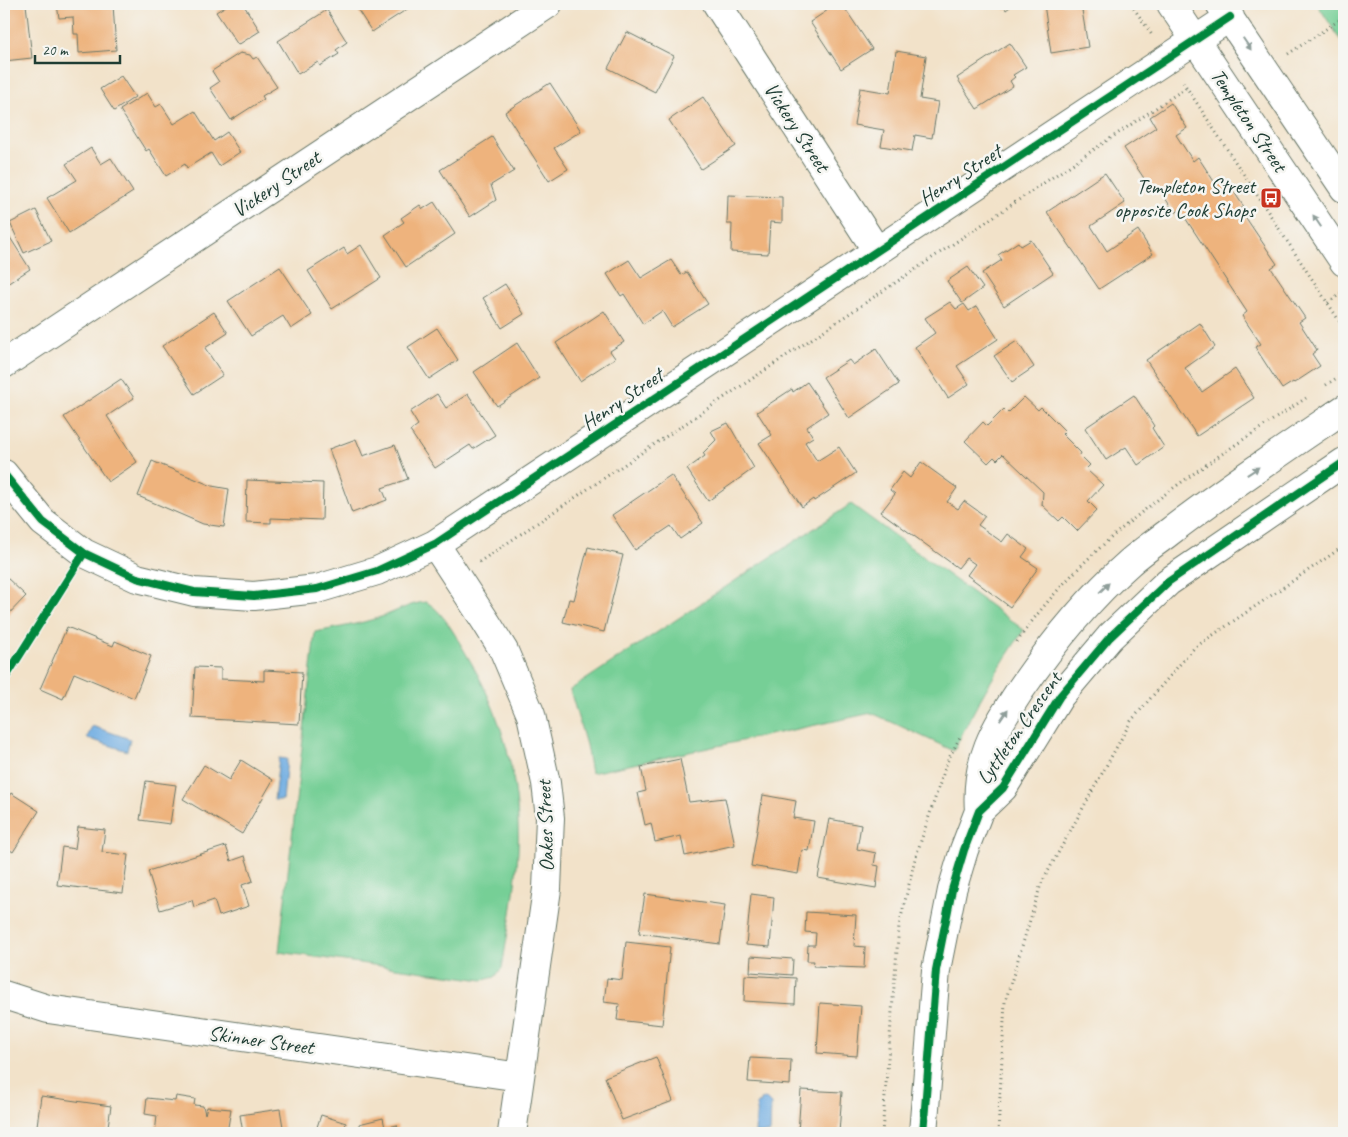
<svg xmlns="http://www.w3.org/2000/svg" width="1348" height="1137" viewBox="0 0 1348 1137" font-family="Caveat,sans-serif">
  <rect width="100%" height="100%" fill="#f6f6f2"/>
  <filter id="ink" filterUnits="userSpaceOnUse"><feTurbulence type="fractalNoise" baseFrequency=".02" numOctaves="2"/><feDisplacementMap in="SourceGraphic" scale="10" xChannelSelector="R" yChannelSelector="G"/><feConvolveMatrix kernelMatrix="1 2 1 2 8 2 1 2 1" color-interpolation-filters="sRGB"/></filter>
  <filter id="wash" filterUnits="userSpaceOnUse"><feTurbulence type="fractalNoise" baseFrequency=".0096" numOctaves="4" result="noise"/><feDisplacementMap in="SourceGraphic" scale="20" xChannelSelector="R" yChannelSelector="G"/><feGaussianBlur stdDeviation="1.12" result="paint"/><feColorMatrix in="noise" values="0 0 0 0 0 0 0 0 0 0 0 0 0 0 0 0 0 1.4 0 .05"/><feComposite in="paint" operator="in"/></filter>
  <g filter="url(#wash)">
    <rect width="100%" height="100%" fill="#f2e2c9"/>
    <!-- green -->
    <path fill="#76cf96" stroke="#4a8665" d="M1317,4H1344V45Z
      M851,504L1024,630C997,669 974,708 954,751L872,713L591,773L586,745L570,690Z
      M426,602C442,610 456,636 465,652C502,713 521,780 518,851C516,890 508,930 502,968L495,977L483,980L279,952L315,632C337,628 359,624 381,617C396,612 410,603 426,602Z"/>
    <!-- water -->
    <path fill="#71ade2" stroke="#48758b" d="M92,726L130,739L127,751L87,738Z
      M279,758L287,759L283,800H274Z
      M762,1099H766L771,1104L770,1133H755L757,1103H760Z"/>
    <g id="blocks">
      <!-- building -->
      <path fill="#eeb37d" d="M4,4H26L32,58L4,61Z
        M57,4H113L116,50L79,53L78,34H74L73,17L59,18Z
        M229,4H243L260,31L238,45L216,12Z
        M354,4H415L372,32Z
        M837,4H842L872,49L841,69L810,22Z
        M1002,4H1014L1006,10Z
        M1044,4H1081L1088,47L1051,53Z
        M327,10L347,42L336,50L339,54L320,66L318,62L298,74L278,41Z
        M627,32L674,56L655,92L608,68Z
        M1010,43L1026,67L1013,75L1015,77L1010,81L1013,86L977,109L957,78Z
        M896,51L926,56L920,99L938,102L932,138L915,135L912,151L881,146L884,130L854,125L860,88L890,93Z
        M240,53L250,55L253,59L257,57L277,87L262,96L264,99L231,120L210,88L219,82L212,71Z
        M121,76L135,97L114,111L100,89Z
        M550,83L581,131L554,148L568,169L549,181L505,112Z
        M147,93L156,107L161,104L174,124L195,111L214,141L227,132L240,152L219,166L211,153L187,168L185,164L166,176L149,149L146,151L120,110Z
        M703,97L736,146L701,169L669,120Z
        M1171,103L1187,128L1176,135L1193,161L1198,157L1215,183L1224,177L1244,207L1240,209L1277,264L1271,268L1305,318L1299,322L1317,350L1312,354L1320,366L1294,383L1293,382L1282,389L1255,347L1261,344L1242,316L1247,312L1180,210L1175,213L1157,186L1151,189L1124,148L1156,127L1150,117Z
        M492,137L514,171L491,185L496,200L470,217L440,170Z
        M91,148L101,164L111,158L133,192L69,233L47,198L77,180L66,164Z
        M1105,173L1125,203L1091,226L1107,251L1138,230L1153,254L1099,289L1047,212Z
        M728,195L782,197V223L770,222L768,254L731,252L732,224H727Z
        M434,202L455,234L406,267L385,235L404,222L401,218L420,205L423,209Z
        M36,210L51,241L24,253L10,223Z
        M4,228L30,269L4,286Z
        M1031,240L1053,273L1004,306L982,273L1002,260L998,255L1018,242L1021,246Z
        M361,245L381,278L332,309L308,271L344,248L347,254Z
        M629,260L641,278L671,260L681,275L687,272L708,304L672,327L662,311L643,324L624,294L621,296L607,274Z
        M280,267L312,315L291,329L283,316L251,336L228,301Z
        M968,267L983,288L962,303L947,281Z
        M505,284L524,314L502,328L483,298Z
        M950,302L956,309L964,304L969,311L977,306L998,339L957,366L969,384L948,398L915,347L935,333L925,318Z
        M604,311L624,342L610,351L615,358L580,381L556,343Z
        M214,312L228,333L205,348L223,375L194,394L162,346Z
        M1200,323L1215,347L1185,368L1202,392L1235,369L1254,398L1197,436L1146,360Z
        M437,328L458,360L429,379L408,347Z
        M1017,341L1034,367L1012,382L994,356Z
        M517,343L539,378L497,406L474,372Z
        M876,349L899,384L849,418L823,377L849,360L853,365Z
        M121,379L134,398L107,416L137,462L108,482L64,417Z
        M807,382L828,413L807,427L813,437L805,442L817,461L839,447L856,473L814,501L813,499L802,507L759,443L772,435L757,412L792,389L793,392Z
        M437,394L446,408L468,394L495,435L473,449L470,445L435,468L410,431L418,425L410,412Z
        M1134,395L1154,426L1152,428L1164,447L1138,465L1126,447L1106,460L1085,428Z
        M1024,397L1038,410L1041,407L1065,431L1062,434L1081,453L1080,455L1090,465L1086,469L1103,485L1088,501L1097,510L1077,531L1063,517L1059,521L1042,505L1043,492L1003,454L997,460L994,457L988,463L965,441L983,422L987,426L1004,409L1008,413Z
        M728,423L754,468L708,501L687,469L705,456L703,453L716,440L711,431Z
        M356,439L363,456L395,445L408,479L382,488L387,500L352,513L329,449Z
        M152,461L212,486L229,489L224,527L203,524L138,496Z
        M921,462L957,488L947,502L958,509L964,501L985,516L978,525L1002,542L1008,534L1028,549L1022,557L1038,568L1010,607L967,575L975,564L966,558L958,568L881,512L895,494L890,490L903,472L910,478Z
        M671,475L703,523L680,539L671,526L635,550L612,515Z
        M247,480L323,483L322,520L271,518V523L246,522Z
        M588,547L623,555L604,632L563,622L569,599L574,600Z
        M4,575L26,596L4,619Z
        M67,627L113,646L115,641L151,656L134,698L74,673L63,699L40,689Z
        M195,667L221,668V679L264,681V670L302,672L299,724L192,718Z
        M680,759L689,802L725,798L735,845L685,856L681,836L655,842L651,823L645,825L638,793L646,791L641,767Z
        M241,760L273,780L242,834L183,799L204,765L229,780Z
        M146,781L176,785L170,824L140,820Z
        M11,793L39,811L13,852L4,846V801L5,802Z
        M763,795L796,801L793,818L814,821L809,851L802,850L798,874L751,866Z
        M829,819L861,825L857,849L876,853L874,865L879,866L876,888L818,878Z
        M78,827L105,830L102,852L128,855L123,893L57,885L62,847L75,849Z
        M226,846L231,861L245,856L253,881L242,885L249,906L219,916L214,900L194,907L192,900L160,910L148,871Z
        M645,894L725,905L720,944L639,933Z
        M751,894L774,897L770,947L746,945Z
        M806,912L856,915L854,946L865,947L864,968L813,966L814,961H807L808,945H815L816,933L805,932Z
        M626,942L670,947L662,1025L617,1020L619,1004L604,1002L607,978L622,980Z
        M751,956L793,959L792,975L750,972Z
        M745,975L796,978L795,1004L744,1001Z
        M820,1003L861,1006L857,1056L817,1053Z
        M656,1057L673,1101L622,1120L605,1077Z
        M750,1058L791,1060L790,1085L748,1082Z
        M801,1090L842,1092L839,1133H798Z
        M41,1096L111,1106L107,1133H36Z
        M176,1096L195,1099L194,1105L203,1106L205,1114L207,1107L231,1109L227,1133H155L157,1116L145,1114L147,1098L175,1101Z
        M280,1109L284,1133H243L240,1115Z
        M321,1115L346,1123L343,1133H315Z
        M383,1118L385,1128L397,1125L399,1133H361L359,1124Z"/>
    </g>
  </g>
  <g filter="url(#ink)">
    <use href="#blocks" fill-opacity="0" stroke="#697768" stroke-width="1"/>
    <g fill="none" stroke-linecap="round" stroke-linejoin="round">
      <!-- minor casing -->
      <g stroke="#697768" stroke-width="30">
        <path id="minor" d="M717,4L877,251
          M1171,4L1344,262
          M1220,4L1344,188
          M4,364L548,4
          M4,474L43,522L84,553L137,578L194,592L254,596L317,589L377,571L435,544L1230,17
          M435,544L486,622L504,651L531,715L546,783L550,818L547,889L512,1133
          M979,811C975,760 994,730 1021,689C1052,644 1088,599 1129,563C1141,552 1155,543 1168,533C1225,489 1285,449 1344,409
          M4,995L48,1009L520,1077
          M923,1133L936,970L952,890L964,850L979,811L1003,788L1060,696L1110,637L1168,582L1344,462"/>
      </g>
      <!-- path -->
      <path stroke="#697768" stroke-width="3" stroke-dasharray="1 4" stroke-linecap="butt" d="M1131,4L1152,35
        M1288,54L1344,17
        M1183,82L1344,328
        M1328,303L1344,291
        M1326,385L1344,373
        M479,562L1187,87
        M1017,642C1090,535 1201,468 1306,398
        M882,1133L899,926L915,859L947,762L961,735
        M998,1133L1005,1002L1041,884L1131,721L1194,648L1344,546"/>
      <!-- minor -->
      <use href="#minor" stroke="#fff" stroke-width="28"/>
      <!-- cycleway casing -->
      <g stroke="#f6f6f2" stroke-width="11">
        <path id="cycleway" d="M4,474L43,522L84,553L137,578L194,592L254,596L317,589L377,571L435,544L1230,17
          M4,680L84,553
          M923,1133L936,970L952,890L964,850L979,811L1003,788L1060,696L1110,637L1168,582L1344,462"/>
      </g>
      <!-- cycleway -->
      <use href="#cycleway" stroke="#00873e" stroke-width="8"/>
    </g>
    <!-- one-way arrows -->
    <defs><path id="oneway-solid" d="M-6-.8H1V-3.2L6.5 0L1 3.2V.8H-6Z" transform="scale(1.25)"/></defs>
    <g fill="#8f9e9a">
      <use href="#oneway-solid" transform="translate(1247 44) rotate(56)"/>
      <use href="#oneway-solid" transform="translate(1317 221) rotate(-124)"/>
      <use href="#oneway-solid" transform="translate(1253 471) rotate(-34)"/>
      <use href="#oneway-solid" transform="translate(1104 588) rotate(-45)"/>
      <use href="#oneway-solid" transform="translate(1004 715) rotate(-56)"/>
    </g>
  </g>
  <!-- icons -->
  <defs>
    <g id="bus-square" transform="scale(1.125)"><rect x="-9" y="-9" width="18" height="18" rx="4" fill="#c8321e" stroke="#f6f6f2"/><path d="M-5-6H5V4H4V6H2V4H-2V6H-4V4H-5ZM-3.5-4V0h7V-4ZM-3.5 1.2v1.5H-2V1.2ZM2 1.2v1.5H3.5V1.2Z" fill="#fff"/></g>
  </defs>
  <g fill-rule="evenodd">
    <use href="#bus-square" x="1271" y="198"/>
  </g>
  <g text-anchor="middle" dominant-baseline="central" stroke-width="5" stroke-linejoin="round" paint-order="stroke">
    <!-- street labels -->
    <g font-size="21" fill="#1f3d34" stroke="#f6f6f2">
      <text transform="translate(1249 120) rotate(56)">Templeton Street</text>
      <text transform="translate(797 127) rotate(57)">Vickery Street</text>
      <text transform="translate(960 175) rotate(-33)">Henry Street</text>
      <text transform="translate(276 184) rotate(-34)">Vickery Street</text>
      <text transform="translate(622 399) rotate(-34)">Henry Street</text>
      <text transform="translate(1019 728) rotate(-55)">Lyttleton Crescent</text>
      <text transform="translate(545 826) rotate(-92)">Oakes Street</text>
      <text transform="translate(261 1040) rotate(8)">Skinner Street</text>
    </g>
    <!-- poi labels -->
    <g font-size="21" fill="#1f3d34" stroke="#f6f6f2" text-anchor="end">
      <text x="1255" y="186">Templeton Street<tspan x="1255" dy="24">opposite Cook Shops</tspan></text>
    </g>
  </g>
  <!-- margin -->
  <rect width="1348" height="1137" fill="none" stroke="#f6f6f2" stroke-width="20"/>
  <!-- scale -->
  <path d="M35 55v8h85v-8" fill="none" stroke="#1f3d34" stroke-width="2.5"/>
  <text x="42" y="55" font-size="15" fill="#1f3d34" stroke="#f6f6f2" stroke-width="4" paint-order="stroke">20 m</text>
</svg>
